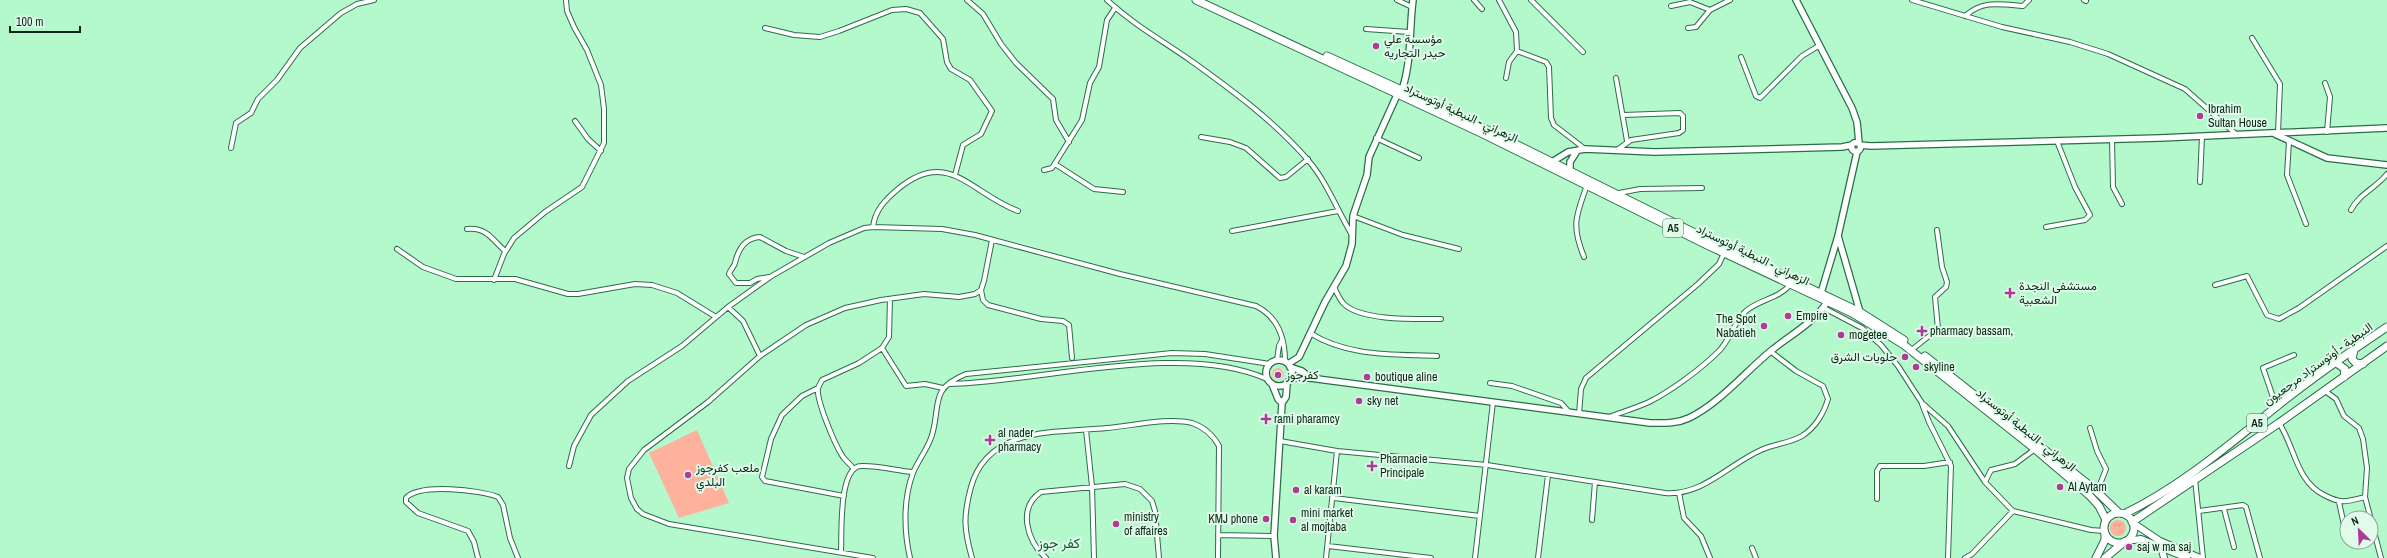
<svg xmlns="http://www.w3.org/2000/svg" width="2387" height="558" viewBox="0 0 2387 558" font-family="'Archivo Narrow',Vazirmatn,sans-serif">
  <defs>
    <pattern id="grass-tufts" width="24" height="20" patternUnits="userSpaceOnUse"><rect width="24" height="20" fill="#feb29d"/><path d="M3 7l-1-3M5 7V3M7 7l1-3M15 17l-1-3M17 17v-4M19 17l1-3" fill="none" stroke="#d89986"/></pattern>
  </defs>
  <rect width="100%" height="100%" fill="#b3f9cc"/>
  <!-- grass -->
  <path fill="url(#grass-tufts)" d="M1272 374a6 6 0 1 1 12 0a6 6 0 1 1-12 0Z
    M2110 528a8 8 0 1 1 16 0a8 8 0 1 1-16 0Z"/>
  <!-- garden -->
  <path fill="#feb29d" d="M697,430L729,503L679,518L649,453Z"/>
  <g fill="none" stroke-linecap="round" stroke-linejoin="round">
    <!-- minor casing -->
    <g stroke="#2a6e48" stroke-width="6">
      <path id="minor" d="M967,0L983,14L1001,44L1016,63L1053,99L1056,120L1069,142
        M1107,0C1134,25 1160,39 1190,60C1232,90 1274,121 1308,160C1327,182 1337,210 1352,235
        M1397,0L1412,7
        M1474,0L1482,9
        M1499,0L1516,32L1517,51L1546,62L1549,67L1551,118L1554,125L1585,149
        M1531,0L1583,52
        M1912,0L2002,27L2070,42L2108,54L2185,89L2237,135
        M2084,0L2086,1
        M1671,6L1690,2L1710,10
        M1965,16C1983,0 1999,4 2023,6L2029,0
        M765,28L794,35L820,37L839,31L892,10L906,9L920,13L943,39L947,62L951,69L970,80L992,111L981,134L963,145L955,175
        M1688,28L1696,27L1710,10L1730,0
        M1366,29L1409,32
        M2252,38L2280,84L2278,133
        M1741,57L1756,96L1760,98L1802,56L1820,45
        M1506,78L1509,62L1517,51
        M1616,78L1627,141
        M2325,83L2330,97L2327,132
        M575,121L588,139L601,151
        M1201,137L1230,142L1246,148L1280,178L1286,177L1308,159
        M1376,138L1419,158
        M2112,139L2113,187L2122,204
        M2289,141L2287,175L2306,224
        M231,148L236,123L251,113L258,99L277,80L300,48L341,13L357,4L374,0
        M1617,150L1631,140L1679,133L1683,130V116L1680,113L1623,115
        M1055,164L1094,189L1123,192
        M1044,170L1052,168L1082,120L1090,83L1099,67L1107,20L1115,8
        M2200,182L2202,136
        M1619,193L1640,189L1702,188
        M2351,210C2359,194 2376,188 2387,174
        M1353,216L1403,235L1459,249
        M873,227C875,210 885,200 898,189C949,147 971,194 1018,211
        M2046,227L2085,220L2090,215L2075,187L2057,141
        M467,229C486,227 492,239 505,251
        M1232,231L1338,211
        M397,249L423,267L456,279H515L568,294H578L635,284L652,285L677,293L716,317
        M1584,257C1571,225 1576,216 1587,185
        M769,277L757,279L750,283H736L729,274C730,270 734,267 735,263C738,250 744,238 760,237L786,251L804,257
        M494,280L504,254L514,238L545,212L582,187L604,143V109L601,85L587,50L574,27L567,11L566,0
        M2215,285L2247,276L2267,315L2279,319L2299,308L2387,246
        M1334,287C1337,293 1339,299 1344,304C1361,321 1417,319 1441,319
        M981,290L983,300L988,305L1041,319L1063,321L1069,325L1072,358
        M728,307L743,321L760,356
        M1824,308L1862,328L1881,345L1898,366L1922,403L1948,426L1985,482L2008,506L2013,511L2091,530L2104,531
        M1310,333C1348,357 1393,354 1437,356
        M882,348L906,386L925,384L943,388
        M1914,348L1938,329L1935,297L1946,287L1947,282L1942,267L1937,230
        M1277,360L1279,346L1282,340
        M1490,383L1512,386L1561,403L1570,413
        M949,384C1042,382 1182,341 1267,379
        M818,388C816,400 835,445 843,457C846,461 850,464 853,468
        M2325,391L2336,399L2344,416L2359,428L2363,439L2367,468L2365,497L2381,558
        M2282,402L2273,397L2263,368L2294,355
        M1922,404L1929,422L1951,466L1948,558
        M1579,414L1581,389L1586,378L1698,284L1719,264L1724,253
        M1609,417C1622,412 1636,408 1649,402C1671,391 1701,369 1719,351C1730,340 1733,323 1746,311C1760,299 1778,299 1790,285
        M2279,423C2295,447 2296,481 2324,495C2341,504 2346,502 2365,497
        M2090,428L2097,451L2106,469L2097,492
        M1086,430L1092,486L1094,558
        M1280,441L1337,451L1487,465L1665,493C1703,496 1729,464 1761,450C1774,444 1790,443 1802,436C1815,428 1824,413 1828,399L1823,386L1796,371L1770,351
        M569,466L574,446L591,415L628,381L682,346L728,307L770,277L829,243L864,228L873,227L942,229L975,235L1120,274L1256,306C1278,317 1285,337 1285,361
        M2195,479L2203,558
        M1985,482L1991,470L2015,464L2035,449
        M1679,493L1684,518L1701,536L1710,558
        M844,496L765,481L762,477L771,439L782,415L802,396L818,388L822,380L859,363L882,348L889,337L890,299
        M1334,498L1480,516
        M1877,499V471L1880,466H1924L1950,462
        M2339,502L2347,539
        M2224,509L2234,547
        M2199,511L2243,505L2246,507L2260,558
        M1592,520L1595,482
        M1218,535L1274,536
        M1328,546L1431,558
        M1752,548L1756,558
        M841,552C842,535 838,467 861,466C876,465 898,471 913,472
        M478,558L474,542L468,531L418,513L406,502V498C420,483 480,490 498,497L503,505L510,538L518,558
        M873,558L669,524L643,514L637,509L631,498L627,478L629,469L644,450L708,402L760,356L806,325L845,308L881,300L924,294L959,297L975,294L981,290L984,281L992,240
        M910,558C904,532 903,499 913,473C918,460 928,449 932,435C941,405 929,389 966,374L1172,353L1205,354L1270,364
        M972,558C964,530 963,516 971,487C988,426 1056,433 1107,428C1131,426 1169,417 1192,423C1204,427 1213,435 1219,446L1218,558
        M1046,558C1027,541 1017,508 1041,492L1125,484L1140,489L1152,501L1155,511L1159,558
        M1326,558L1337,451
        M1475,558L1493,402
        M1538,558L1548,475
        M1965,558L1972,554L2013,511"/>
    </g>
    <!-- tertiary casing -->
    <g stroke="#2a6e48" stroke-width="8">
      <path id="tertiary" d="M1796,0L1852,108L1857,122L1859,143
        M1402,90C1412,60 1409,31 1413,0
        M2275,134L2327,158L2387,165
        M1851.5 147a4.5 4.5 0 1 1 9 0a4.5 4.5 0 1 1-9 0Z
        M1860,145L1871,146L2160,138L2387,128
        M1552,162L1568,152L1585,149L1655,152L1842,147L1852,145
        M1570,171V162L1577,151
        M1838,236L1860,312
        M1821,293L1838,236L1857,152
        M1266 373a13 13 0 1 1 26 0a13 13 0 1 1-26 0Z
        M1288,364L1299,357L1325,302L1346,266L1352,244L1353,216L1367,175L1369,157L1397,95
        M1290,367L1302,371L1310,378
        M1291,378H1310L1650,423C1663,423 1676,424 1689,418C1720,403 1745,372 1772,350C1789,336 1815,322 1827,302
        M1272,384L1278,399L1282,403
        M1276,558L1274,536L1282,403L1286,397L1287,383"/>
    </g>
    <!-- secondary casing -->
    <g stroke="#2a6e48" stroke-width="8">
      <path id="secondary" d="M2133,523L2160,541L2200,558
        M2126,541L2141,539L2187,558
        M2161,546L2164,558"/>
    </g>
    <!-- primary casing -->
    <g stroke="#2a6e48" stroke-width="9">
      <path id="primary" d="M2096,558L2105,540V534
        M2105,558L2124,542"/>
    </g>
    <!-- trunk casing -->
    <g stroke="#2a6e48" stroke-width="9">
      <path id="trunk" d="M1196,0L1481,133L1707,245L1852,313L1904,345L2035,449L2089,495L2099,506L2106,520
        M1327,56L1461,117L1719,245L1860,312L1904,340
        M2354,350L2352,359L2356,363L2363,364
        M1925,356L2093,488L2119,513
        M2335,362L2345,369L2344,377
        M2104 528a15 15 0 1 1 30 0a15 15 0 1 1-30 0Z
        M2124,514C2182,486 2231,443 2281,403C2315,376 2351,351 2387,327
        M2132,522L2279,423L2387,346"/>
    </g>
    <!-- minor -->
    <use href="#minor" stroke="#fff" stroke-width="4"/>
    <!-- tertiary -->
    <use href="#tertiary" stroke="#fff" stroke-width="5.5"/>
    <!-- secondary -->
    <use href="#secondary" stroke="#fff" stroke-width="6"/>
    <!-- primary -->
    <use href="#primary" stroke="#fff" stroke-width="7"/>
    <!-- trunk -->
    <use href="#trunk" stroke="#fff" stroke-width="7"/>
  </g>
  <!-- markers -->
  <g fill="#ad3c98" stroke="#e0fbe9" stroke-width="1.5">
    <circle cx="1376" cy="46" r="4"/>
    <circle cx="2200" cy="116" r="4"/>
    <path d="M2008 287h4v4h4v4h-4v4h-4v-4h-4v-4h4z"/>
    <circle cx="1788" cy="316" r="4"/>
    <circle cx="1764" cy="326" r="4"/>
    <path d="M1920 325h4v4h4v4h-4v4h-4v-4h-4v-4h4z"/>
    <circle cx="1841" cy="335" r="4"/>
    <circle cx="1905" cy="357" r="4"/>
    <circle cx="1916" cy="367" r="4"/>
    <circle cx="1278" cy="375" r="4"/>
    <circle cx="1367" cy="377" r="4"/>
    <circle cx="1359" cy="401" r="4"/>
    <path d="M1264 413h4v4h4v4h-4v4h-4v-4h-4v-4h4z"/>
    <path d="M988 434h4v4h4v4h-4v4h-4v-4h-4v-4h4z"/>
    <path d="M1370 460h4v4h4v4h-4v4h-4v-4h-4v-4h4z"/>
    <circle cx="688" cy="475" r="4"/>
    <circle cx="2060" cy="487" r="4"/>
    <circle cx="1296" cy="490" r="4"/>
    <circle cx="1266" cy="519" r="4"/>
    <circle cx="1293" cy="520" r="4"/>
    <circle cx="1116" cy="524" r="4"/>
    <circle cx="2129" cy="547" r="4"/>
  </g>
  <g text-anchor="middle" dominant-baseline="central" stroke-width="4" stroke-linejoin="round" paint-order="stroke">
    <!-- shield labels -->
    <g fill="#e0fbe9" stroke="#4a6756" stroke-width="1">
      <rect x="1663" y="219" width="20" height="18" rx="3"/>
      <rect x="2247" y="414" width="20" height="18" rx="3"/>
    </g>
    <g font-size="11" font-weight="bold" fill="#0a2717">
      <text x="1673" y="228">A5</text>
      <text x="2257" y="423">A5</text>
    </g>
    <!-- poi labels -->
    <g font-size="12" fill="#0a2717" stroke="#e0fbe9" text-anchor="start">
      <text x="1384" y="39">مؤسسة علي<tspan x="1384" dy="14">حيدر التجاريه</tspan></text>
      <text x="2208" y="109">Ibrahim<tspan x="2208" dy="14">Sultan House</tspan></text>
      <text x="2019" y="286">مستشفى النجدة<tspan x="2019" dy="14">الشعبية</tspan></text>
      <text x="1796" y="316">Empire</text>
      <text x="1756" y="319" text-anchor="end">The Spot<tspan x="1756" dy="14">Nabatieh</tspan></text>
      <text x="1930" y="331">pharmacy bassam,</text>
      <text x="1849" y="335">mogetee</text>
      <text x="1897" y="357" text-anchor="end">حلويات الشرق</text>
      <text x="1924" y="367">skyline</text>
      <text x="1286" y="375">كفرجوز</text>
      <text x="1375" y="377">boutique aline</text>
      <text x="1367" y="401">sky net</text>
      <text x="1274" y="419">rami pharamcy</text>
      <text x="998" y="433">al nader<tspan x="998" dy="14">pharmacy</tspan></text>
      <text x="1380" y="459">Pharmacie<tspan x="1380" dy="14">Principale</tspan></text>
      <text x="696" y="468">ملعب كفرجوز<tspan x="696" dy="14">البلدي</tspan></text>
      <text x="2068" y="487">Al Aytam</text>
      <text x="1304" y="490">al karam</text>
      <text x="1301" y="513">mini market<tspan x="1301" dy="14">al mojtaba</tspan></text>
      <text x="1124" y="517">ministry<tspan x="1124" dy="14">of affaires</tspan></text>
      <text x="1258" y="519" text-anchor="end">KMJ phone</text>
      <text x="2137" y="547">saj w ma saj</text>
    </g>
    <!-- street labels -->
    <g font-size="12" fill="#0a2717" stroke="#e0fbe9">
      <text transform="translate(1461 113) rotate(25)">الزهراني - النبطية أوتوستراد</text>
      <text transform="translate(1753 255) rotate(26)">الزهراني - النبطية أوتوستراد</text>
      <text transform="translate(2318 364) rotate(-36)">النبطية - أوتوستراد مرجعيون</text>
      <text transform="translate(2026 430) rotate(39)">الزهراني - النبطية أوتوستراد</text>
    </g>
    <!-- quarter labels -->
    <g font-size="14" fill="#105a35" stroke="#e0fbe9">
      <text x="1059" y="543">كفر جوز</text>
    </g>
  </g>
  <!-- north arrow -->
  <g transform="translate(2359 530) rotate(336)"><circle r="19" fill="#e0fbe9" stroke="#8aa695"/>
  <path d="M0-3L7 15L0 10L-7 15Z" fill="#ad3c98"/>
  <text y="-6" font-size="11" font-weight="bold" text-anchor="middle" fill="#0a2717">N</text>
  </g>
  <!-- scale -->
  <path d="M10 26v6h70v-6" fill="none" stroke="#0a2717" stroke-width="2"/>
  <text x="16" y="26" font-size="12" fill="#0a2717" stroke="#e0fbe9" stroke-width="3" paint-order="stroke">100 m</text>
</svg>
